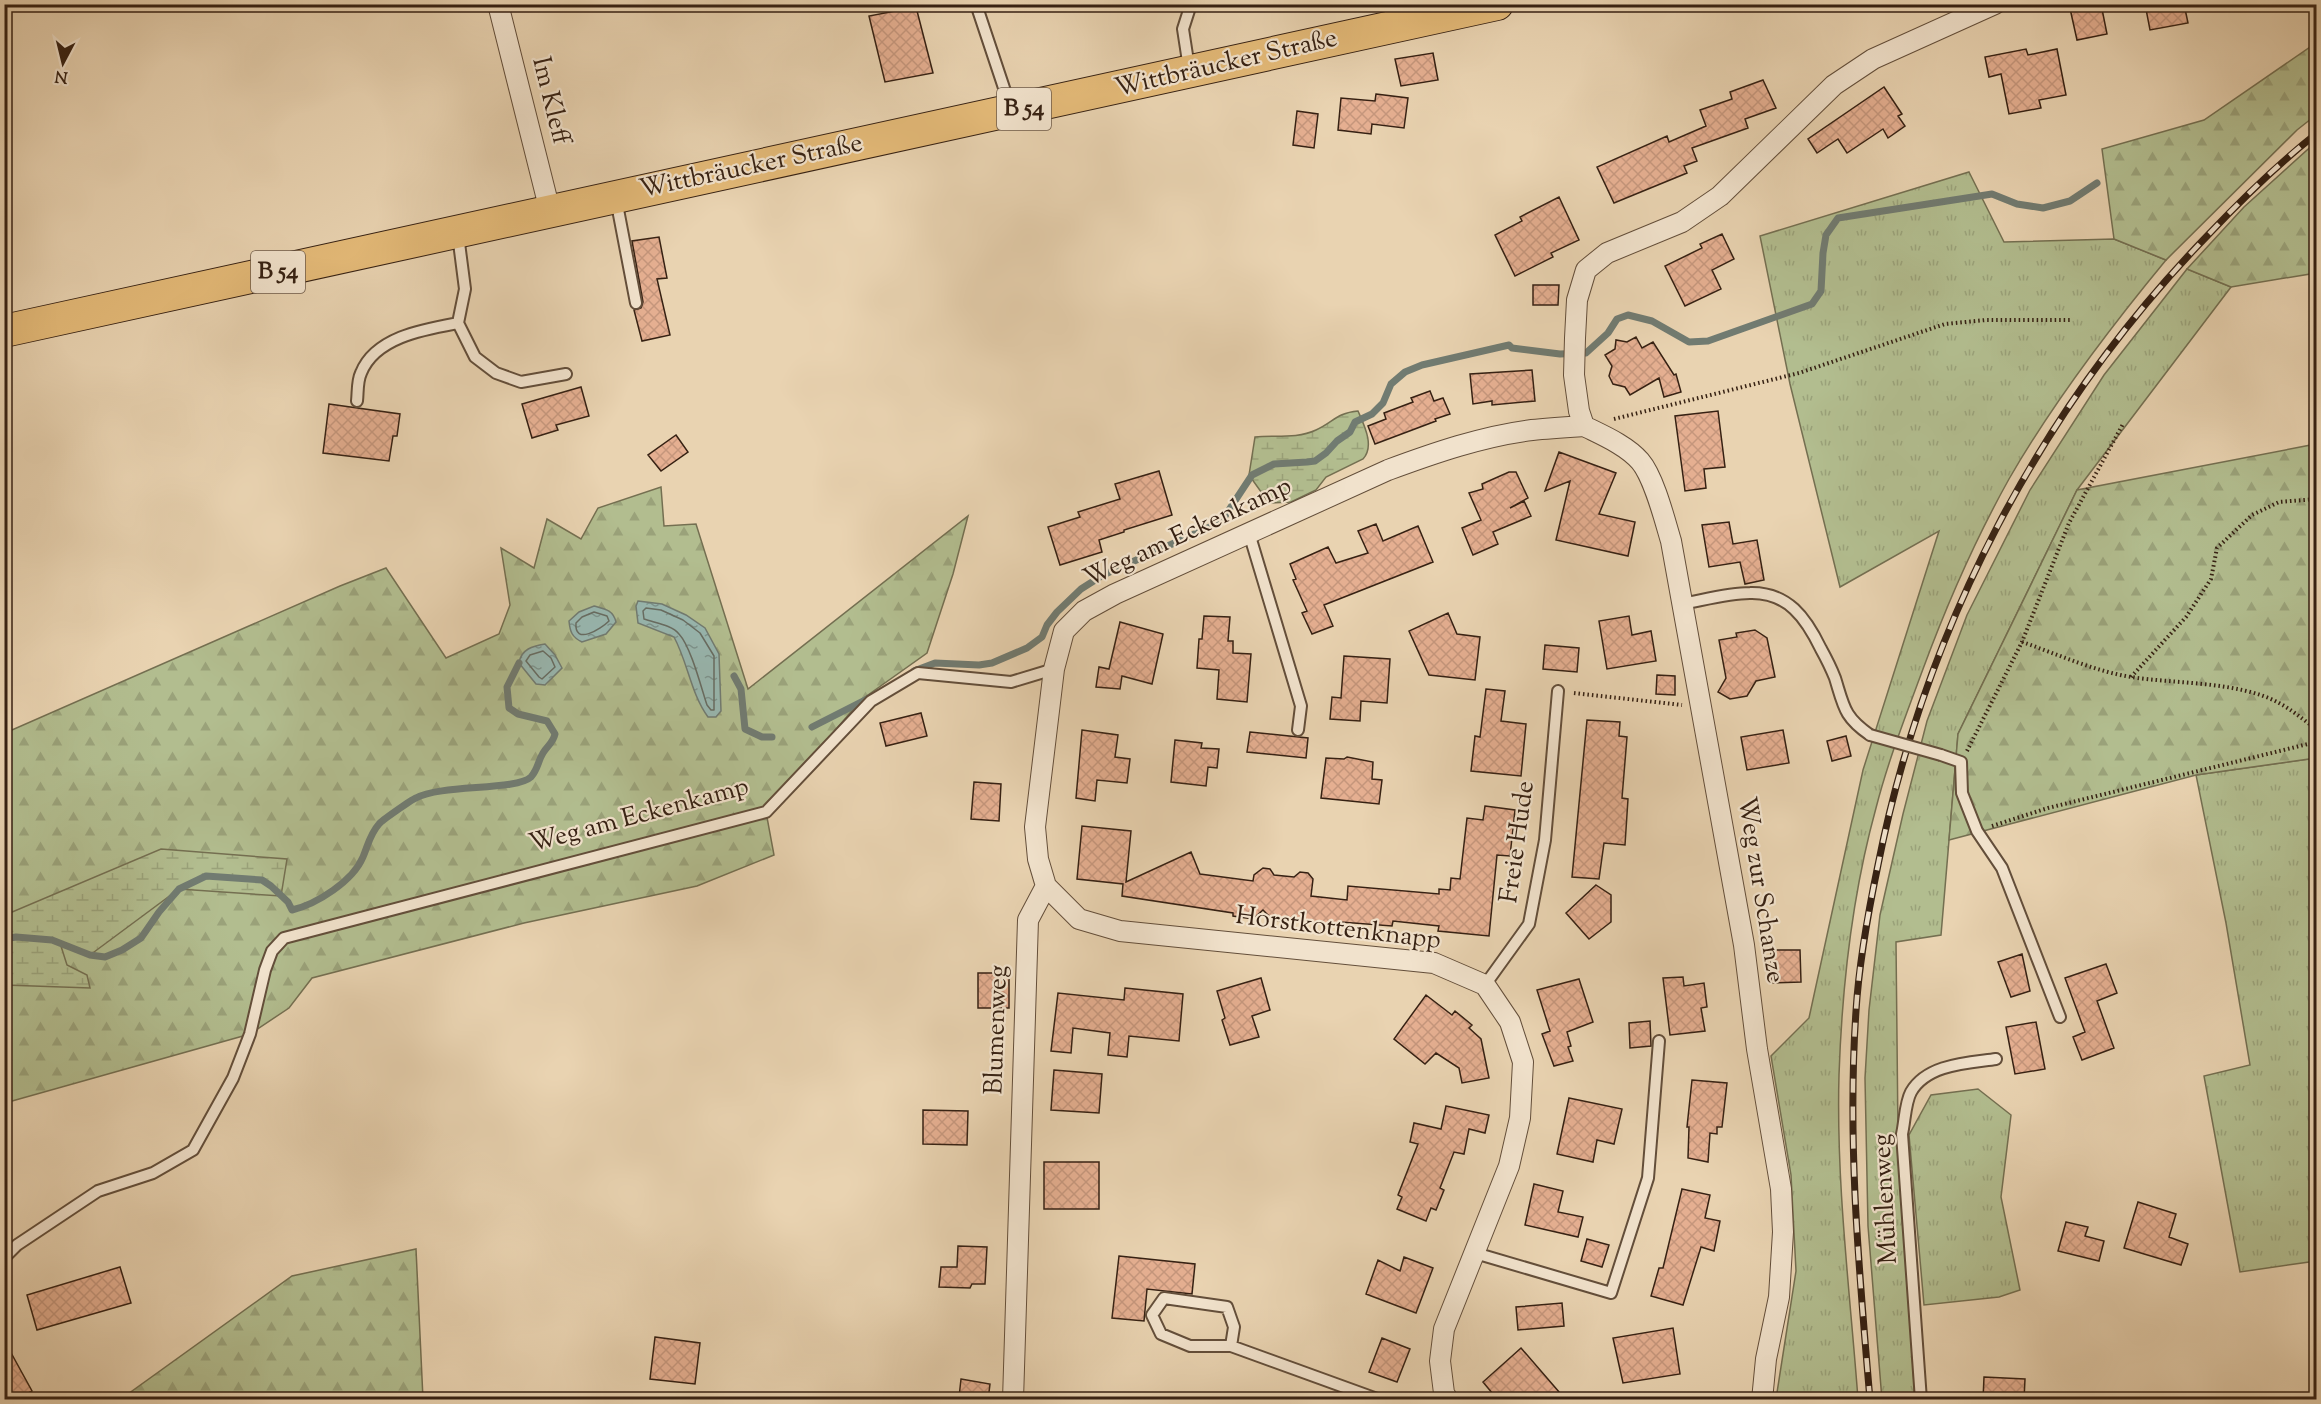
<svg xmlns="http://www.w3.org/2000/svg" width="2321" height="1404" viewBox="0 0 2321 1404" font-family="'Sorts Mill Goudy',serif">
  <defs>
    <pattern id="grass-tufts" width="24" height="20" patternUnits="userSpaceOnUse" patternTransform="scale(1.5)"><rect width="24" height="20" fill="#b2bd8f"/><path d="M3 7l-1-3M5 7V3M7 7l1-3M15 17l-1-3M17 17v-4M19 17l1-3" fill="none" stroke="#9aa27a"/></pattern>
    <pattern id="forest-firs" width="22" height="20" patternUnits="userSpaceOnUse" patternTransform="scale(1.5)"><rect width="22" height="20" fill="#b2bd8f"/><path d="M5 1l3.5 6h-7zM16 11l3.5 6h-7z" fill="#9aa27a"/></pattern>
    <pattern id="wetland-marsh" width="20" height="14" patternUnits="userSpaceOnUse" patternTransform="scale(1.5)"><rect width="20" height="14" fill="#b2bd8f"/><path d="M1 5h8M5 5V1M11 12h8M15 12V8" fill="none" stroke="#9aa27a"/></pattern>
    <pattern id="water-ripples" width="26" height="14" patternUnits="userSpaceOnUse" patternTransform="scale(1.5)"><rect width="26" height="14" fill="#98b7b0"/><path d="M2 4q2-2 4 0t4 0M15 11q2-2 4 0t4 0" fill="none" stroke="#7d948e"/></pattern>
    <pattern id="building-cross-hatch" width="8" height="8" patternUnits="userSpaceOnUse" patternTransform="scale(1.5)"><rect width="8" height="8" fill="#e5af91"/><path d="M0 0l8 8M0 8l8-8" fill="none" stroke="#c5967c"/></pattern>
  </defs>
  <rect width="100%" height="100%" fill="#e9d3b1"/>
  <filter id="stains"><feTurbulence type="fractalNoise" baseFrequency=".00333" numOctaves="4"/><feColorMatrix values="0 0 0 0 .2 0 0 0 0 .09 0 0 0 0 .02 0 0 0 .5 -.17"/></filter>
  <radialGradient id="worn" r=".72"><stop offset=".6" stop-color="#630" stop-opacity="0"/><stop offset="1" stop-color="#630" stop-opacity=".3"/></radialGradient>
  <!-- grass -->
  <path fill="url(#grass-tufts)" stroke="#746f51" stroke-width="1.5" d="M1969,172L2004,242L2114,239L2166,260C2109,329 2054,401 2009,479C1975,540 1947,604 1923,669C1906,715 1888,761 1876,808C1852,895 1842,986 1839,1075C1836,1183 1850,1292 1858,1399H1776L1796,1271L1791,1175L1771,1056L1809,1018L1863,770L1939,531L1840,587L1790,384L1760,236Z
    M2187,269L2231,287L2077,490L1958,734L1941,935L1896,942L1898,1134L1915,1399L1882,1400L1868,1226L1865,1078L1869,1010L1880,915L1903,814L1927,721L1967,615L2030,490L2104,375Z
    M2316,758V1261L2240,1272L2204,1076L2250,1065L2226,923L2196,775Z
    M1978,1089L2011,1115L2001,1197L2020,1290L1999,1297L1924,1305L1909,1135L1931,1095Z"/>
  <!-- forest -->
  <path fill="url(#forest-firs)" stroke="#746f51" stroke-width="1.5" d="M2316,43V115L2297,130L2166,260L2114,239L2102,149L2204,120Z
    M2316,142V273L2231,287L2187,269L2244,207Z
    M2316,444V758L2196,775L1949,840L1958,734L2077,490Z
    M661,487L664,526L696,524L748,689L968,516L953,574L927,653L861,700L766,812L774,855L697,886L524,923L312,978L289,1008L250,1034L5,1103V733L340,586L386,568L446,658L499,634L510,605L501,548L534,568L547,519L581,539L598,508Z
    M416,1249L423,1399H121L292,1276Z"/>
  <!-- wetland -->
  <path fill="url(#wetland-marsh)" stroke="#746f51" stroke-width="1.5" d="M1358,411C1364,425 1375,446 1363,459L1326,477L1316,490L1291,502L1269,503L1249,475L1255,437C1275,435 1297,439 1316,430C1334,422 1336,413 1358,411Z
    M161,849L287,859L281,896L179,889L90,955L60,943L67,965L87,975L90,988L5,985V915Z"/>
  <!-- water -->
  <path fill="url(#water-ripples)" stroke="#717b71" stroke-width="1.5" d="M638,601L662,604L686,615L705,628L719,654L721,711L716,717H708C691,694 688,663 674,637L638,623L636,606Z
    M594,606C605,609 613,610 616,622L606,634L582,642C572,637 570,632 569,621L579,612Z
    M545,644L555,655L562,668L545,685L536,684L519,663C521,649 533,646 545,644Z"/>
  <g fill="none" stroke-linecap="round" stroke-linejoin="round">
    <!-- shore -->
    <path stroke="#676c62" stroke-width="1.5" d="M646,608L661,610L683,620L700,633L714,656V710H711L707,705C701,687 691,647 679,634C672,625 655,623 644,619L643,611Z
      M594,612L607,616L609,621C601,629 574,646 576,623L582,617Z
      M543,651L551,658L555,667L542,679L539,677L526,661L530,655Z"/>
    <!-- stream -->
    <path stroke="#717b71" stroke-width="7" d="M914,671L935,663L979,665L992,663L1027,648L1042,637L1047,625L1057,612L1081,589L1103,575L1221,522L1252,475L1274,464L1307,462L1315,461L1326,453L1337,441L1350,432L1355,422L1372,414L1383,403L1391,384L1405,372L1422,365L1509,345L1512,348L1560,354L1586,353L1608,333L1617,319L1628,315L1652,321L1689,342L1708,341L1812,304L1821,291L1823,253L1826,235L1838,218L1992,194L2017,204L2043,208L2070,201L2097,183
      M734,676L741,689L745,729L762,737H772
      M812,727L871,697
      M4,939L16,937L52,940L90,955L105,957L122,950L141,938L159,912L179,889L206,876L262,880L271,886L288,902L292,910C317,904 353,881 363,857C368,845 370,834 379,824C381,821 411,800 416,798C441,784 516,791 531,777C538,769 538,761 543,753C548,745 553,743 555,734L547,721L518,714L509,708L507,687L519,663"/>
  </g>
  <!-- building -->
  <path fill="url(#building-cross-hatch)" stroke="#362113" stroke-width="1.5" d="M2069,4H2101L2107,34L2077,40Z
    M2145,4H2184L2188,23L2150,30Z
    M916,7L933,73L885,82L869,16Z
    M2026,49L2028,55L2057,49L2066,95L2039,100L2041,108L2009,114L2001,74L1989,77L1985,57Z
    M1433,53L1438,80L1401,86L1395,59Z
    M1763,80L1776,108L1745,119L1748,128L1692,148L1697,161L1684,166L1687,173L1614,203L1597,167L1667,136L1669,142L1706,126L1700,110L1732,99L1730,92Z
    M1884,87L1902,114L1898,116L1905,126L1888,138L1883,129L1847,153L1838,139L1817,153L1808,139Z
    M1376,94L1408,98L1404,128L1372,124L1371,134L1338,130L1341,98L1375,101Z
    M1297,111L1318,114L1314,148L1293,145Z
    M1559,197L1579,240L1551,253L1553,257L1515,276L1495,235L1522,221L1520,217Z
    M1722,234L1734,259L1712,270L1721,289L1685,306L1665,266L1702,248L1700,244Z
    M659,237L667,278L657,279L670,335L642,341L634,310L641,308L643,302L632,241Z
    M1533,285H1559L1558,305H1533Z
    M1636,337L1642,348L1653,342L1674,375L1676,374L1681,392L1664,397L1659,378L1630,395L1625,387L1613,384L1609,376L1612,366L1605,355L1615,349L1616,340L1627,342Z
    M1532,370L1535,401L1492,405V401L1473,404L1470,374Z
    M581,387L589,416L556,425L558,430L532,438L522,404Z
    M1430,391L1434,401L1443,398L1450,414L1435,419L1436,421L1375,444L1368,426L1386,419L1384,413L1413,402L1411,398Z
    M329,404L400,414L397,436H393L389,461L323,453Z
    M1718,411L1725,467L1704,469L1706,488L1685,491L1675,416Z
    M676,435L688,452L661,471L648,455Z
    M1559,452L1616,473L1599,514L1635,522L1628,556L1556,540L1570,481L1545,491Z
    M1159,471L1172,515L1124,530V532L1099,540L1102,552L1060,565L1048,527L1080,517L1078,512L1120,499L1115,484Z
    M1509,472H1516L1528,498L1510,508L1524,501L1531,516L1493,532L1498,544L1473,555L1462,528L1481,520L1469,493L1483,489L1482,484Z
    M1729,522L1733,544L1757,540L1764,580L1745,584L1740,562L1709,567L1702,525Z
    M1376,524L1383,541L1418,526L1433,562L1324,605L1333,626L1312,634L1302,613L1307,611L1293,580L1296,579L1290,564L1328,547L1336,563L1368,553L1358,531Z
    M1448,613L1457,634L1480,637L1475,680L1429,675L1409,631Z
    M1204,616L1230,617L1228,641H1233V653L1251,654L1247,702L1217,699L1219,670L1197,668L1199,639H1202Z
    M1629,616L1632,635L1651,631L1656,661L1607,669L1599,621Z
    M1120,622L1163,634L1152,684L1122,676L1120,689L1096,687L1099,667L1109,669Z
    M1755,630L1767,638L1775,677L1756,681L1747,696L1730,699L1718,692L1726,678L1719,640L1737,637L1736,633Z
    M1545,645L1579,648L1577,672L1543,669Z
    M1344,656L1390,659L1387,703L1361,701L1360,721L1330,719L1332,697L1341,698Z
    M1657,675L1675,676V695L1656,694Z
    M1486,689L1505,691L1501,721L1526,724L1521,776L1471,771L1475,736L1480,737Z
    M921,713L927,736L886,746L880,723Z
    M1587,720L1620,722L1619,736L1627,737L1622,798L1628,799L1625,845L1604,843L1599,879L1572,877Z
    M1082,730L1118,735L1115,757L1130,759L1127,783L1097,780L1095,801L1076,798Z
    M1783,730L1789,763L1747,770L1741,737Z
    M1250,732L1308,738L1306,758L1247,752Z
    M1846,736L1851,756L1832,761L1827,741Z
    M1175,740L1202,743L1201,748L1219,749L1217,768L1208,767L1206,786L1171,782Z
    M1347,757L1373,762L1372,779L1382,780L1379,804L1321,798L1326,758L1344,759Z
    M974,782L1001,784L999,821L971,819Z
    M1485,806L1515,810L1510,856L1497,855L1489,936L1438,931L1439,926L1393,921L1392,926L1341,922V926L1283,918L1280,921L1273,920L1263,910L1253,919L1233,916V913L1122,896L1123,884L1077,879L1082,826L1131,831L1126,882L1191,852L1200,874L1253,881L1254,875L1263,868L1270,869L1274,875L1294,877L1300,872L1308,873L1313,879L1311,896L1347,900L1348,886L1439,894V889L1450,890L1451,878L1460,879L1467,818L1483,820Z
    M1596,885L1611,895V922L1589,939L1566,913Z
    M1771,950H1800L1801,982L1771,983Z
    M2022,954L2030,991L2011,997L1998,962Z
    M2106,964L2117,993L2097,1001L2114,1048L2082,1060L2073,1037L2085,1032L2065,978Z
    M978,973H1009V1008H978Z
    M1683,977L1684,986L1704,983L1707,1007L1701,1008L1705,1031L1670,1035L1663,978Z
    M1261,978L1270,1010L1252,1016L1259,1037L1230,1045L1222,1020L1225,1018L1217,991Z
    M1579,979L1593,1022L1567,1032L1571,1046L1568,1047L1573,1061L1554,1066L1542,1034L1550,1031L1537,990Z
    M1125,988L1183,994L1179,1041L1129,1036L1127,1057L1108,1055L1110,1033L1073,1028L1071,1053L1051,1051L1058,993L1124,1000Z
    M1426,995L1452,1015L1455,1011L1472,1025L1469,1028L1481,1039L1489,1078L1462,1083L1459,1068L1436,1053L1425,1064L1394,1039Z
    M1650,1021L1651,1046L1630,1048L1629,1023Z
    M2036,1022L2045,1069L2015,1074L2006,1027Z
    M1054,1070L1102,1074L1099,1113L1051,1110Z
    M1692,1080L1727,1083L1722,1127H1717V1134L1710,1133L1708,1162L1688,1158L1689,1127H1687Z
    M1569,1098L1622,1109L1614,1144L1597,1140L1593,1162L1557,1154Z
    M1446,1106L1489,1115L1485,1133L1469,1129L1464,1154L1454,1152L1440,1188L1444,1190L1436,1210L1431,1208L1426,1221L1397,1209L1402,1197L1398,1195L1418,1144L1410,1142L1414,1123L1441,1129Z
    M923,1110L968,1111L967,1145L923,1144Z
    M1044,1162H1099V1209H1044Z
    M1534,1184L1563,1191L1558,1212L1583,1217L1578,1237L1525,1225Z
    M1682,1189L1710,1195L1705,1218L1720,1221L1714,1251L1701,1247L1683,1305L1651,1296L1659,1268H1663Z
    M2138,1202L2176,1214L2169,1237L2188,1244L2181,1265L2124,1248Z
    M2066,1222L2088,1227L2085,1236L2104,1241L2099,1261L2058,1251Z
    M1587,1239L1609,1245L1602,1267L1581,1261Z
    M958,1246L987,1247L985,1284H972L970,1288L939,1287L941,1267H957Z
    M1119,1256L1195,1264L1192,1294L1147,1289L1144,1321L1112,1318Z
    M1404,1257L1433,1268L1416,1313L1366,1294L1378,1260L1400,1271Z
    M120,1267L131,1303L37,1330L27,1295Z
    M1562,1303L1564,1326L1518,1330L1516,1307Z
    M1673,1328L1680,1374L1623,1383L1613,1338Z
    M655,1337L700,1343L695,1384L650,1379Z
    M1382,1338L1410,1349L1397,1382L1369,1372Z
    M4,1340L32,1391L16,1400H4Z
    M1521,1348L1566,1400H1498L1483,1382Z
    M1984,1377L2025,1379L2024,1400H1983Z
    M961,1379L990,1384L988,1400L959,1397Z"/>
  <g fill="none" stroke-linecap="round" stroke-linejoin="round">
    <!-- service casing -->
    <g stroke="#634e3a" stroke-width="14">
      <path id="service" d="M976,4L1011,109
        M1189,68L1183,29L1191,4
        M616,199L636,303
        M458,235L465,289L458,323L475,357L496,373L521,382L566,374
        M357,401C358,393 357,381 361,373C375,337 425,329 458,323
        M1249,533L1301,706L1298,730
        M1682,604C1704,600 1728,593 1750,593C1788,592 1806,618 1821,649C1826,658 1831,668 1835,678C1844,707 1844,717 1870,735
        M1941,755L1961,762L1962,793L1977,831L2002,868L2060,1017
        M1485,985L1529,924L1545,840L1558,691
        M1475,1253L1611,1293L1648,1178L1659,1041
        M4,1258L17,1245L98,1191L153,1173L193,1150L233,1078L250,1034L265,970L272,951L284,938L766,812L871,701L918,673L1011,682L1054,669
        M1231,1346L1234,1327L1227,1307L1164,1298L1152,1315L1161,1334L1190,1346H1231L1380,1400
        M1921,1400L1902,1134C1905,1121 1905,1103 1911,1092C1927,1064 1968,1063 1996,1059"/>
    </g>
    <!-- minor casing -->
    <g stroke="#634e3a" stroke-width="22">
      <path id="minor" d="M498,4L550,211
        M1584,426C1602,435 1626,445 1640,461C1654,477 1665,521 1671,541L1744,945L1757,1049L1781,1189L1783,1232L1779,1297L1766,1359L1762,1400
        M1584,426L1579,411L1574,375L1575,338L1577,300L1586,270L1607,253L1682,222L1720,196L1834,85L1873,59L1995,4
        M1046,886L1079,919L1120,931L1434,963L1485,985L1510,1022L1523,1062L1520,1118L1509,1166L1444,1329L1440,1361L1444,1393L1448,1400
        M1013,1400L1028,920L1046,886L1038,859L1035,827L1054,669L1064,631L1084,611L1115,594L1388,470C1434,453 1483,436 1532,430C1549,428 1567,427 1584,426"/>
    </g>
    <!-- primary casing -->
    <g stroke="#362113" stroke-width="34">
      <path id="primary" d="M4,331L1497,4"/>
    </g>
    <!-- path -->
    <path stroke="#362113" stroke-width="4" stroke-dasharray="1.5 3" stroke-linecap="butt" d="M1614,419L1799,373L1945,324L1986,320H2072
      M2022,642C2057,654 2094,671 2131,677C2175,684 2239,681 2279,703C2292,710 2304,720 2316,729
      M2131,677L2186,617L2211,579L2217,548L2252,515L2279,502L2316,499
      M1574,693L1682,705
      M1967,751L2022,642L2069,523L2123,424
      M1992,826L2048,808L2316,742"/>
    <!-- service -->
    <use href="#service" stroke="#f1e2cc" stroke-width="10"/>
    <!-- minor -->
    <use href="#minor" stroke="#f1e2cc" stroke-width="20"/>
    <!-- primary -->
    <use href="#primary" stroke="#e4ba78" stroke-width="32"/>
    <!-- rail casing -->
    <g stroke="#362113" stroke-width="7">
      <path id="rail" d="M1870,1400C1859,1270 1847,1141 1856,1011C1859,962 1868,913 1878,865C1925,628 2040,408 2208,235C2242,199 2278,164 2316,134"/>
    </g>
    <!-- rail -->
    <use href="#rail" stroke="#f1e2cc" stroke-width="4.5" stroke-dasharray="14" stroke-linecap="butt"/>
    <!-- service-bridge casing -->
    <g stroke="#634e3a" stroke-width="14" stroke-linecap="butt">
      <path id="service-bridge" d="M1870,735L1941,755"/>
    </g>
    <!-- service-bridge -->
    <use href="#service-bridge" stroke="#f1e2cc" stroke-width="10"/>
  </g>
  <g text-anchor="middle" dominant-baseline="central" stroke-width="4.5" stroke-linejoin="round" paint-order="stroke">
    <!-- shield labels -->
    <g fill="#f1e2cc" stroke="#6e5b4a" stroke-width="1.5">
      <rect x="997" y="88" width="54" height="42" rx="4.5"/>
      <rect x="251" y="251" width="54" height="42" rx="4.5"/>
    </g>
    <g font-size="24" font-weight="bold" fill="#362113">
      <text x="1024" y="109">B 54</text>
      <text x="278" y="272">B 54</text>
    </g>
    <!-- street labels -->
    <g font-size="26" fill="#362113" stroke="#f1e2cc">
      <text transform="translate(1226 64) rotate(-13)">Wittbräucker Straße</text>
      <text transform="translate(550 101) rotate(76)">Im Kleff</text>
      <text transform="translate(751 167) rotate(-12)">Wittbräucker Straße</text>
      <text transform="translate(1188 533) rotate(-25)">Weg am Eckenkamp</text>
      <text transform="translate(639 816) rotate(-15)">Weg am Eckenkamp</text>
      <text transform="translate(1518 842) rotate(-82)">Freie Hude</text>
      <text transform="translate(1760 890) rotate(81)">Weg zur Schanze</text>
      <text transform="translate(1338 929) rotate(7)">Horstkottenknapp</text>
      <text transform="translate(997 1030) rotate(-88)">Blumenweg</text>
      <text transform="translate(1886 1199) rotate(-93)">Mühlenweg</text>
    </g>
  </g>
  <!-- margin -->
  <rect width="2321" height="1404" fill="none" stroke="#e9d3b1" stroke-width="24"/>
  <rect x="6" y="6" width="2309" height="1392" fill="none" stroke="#362113" stroke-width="3"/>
  <rect x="12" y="12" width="2297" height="1380" fill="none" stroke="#362113" stroke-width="1.5"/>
  <!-- north arrow -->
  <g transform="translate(63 63) rotate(187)" stroke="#f1e2cc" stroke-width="4.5" paint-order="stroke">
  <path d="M0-4.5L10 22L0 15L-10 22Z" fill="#362113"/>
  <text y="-9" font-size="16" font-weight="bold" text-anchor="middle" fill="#362113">N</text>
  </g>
  <rect width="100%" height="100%" filter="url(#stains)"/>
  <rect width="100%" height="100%" fill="url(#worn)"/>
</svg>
